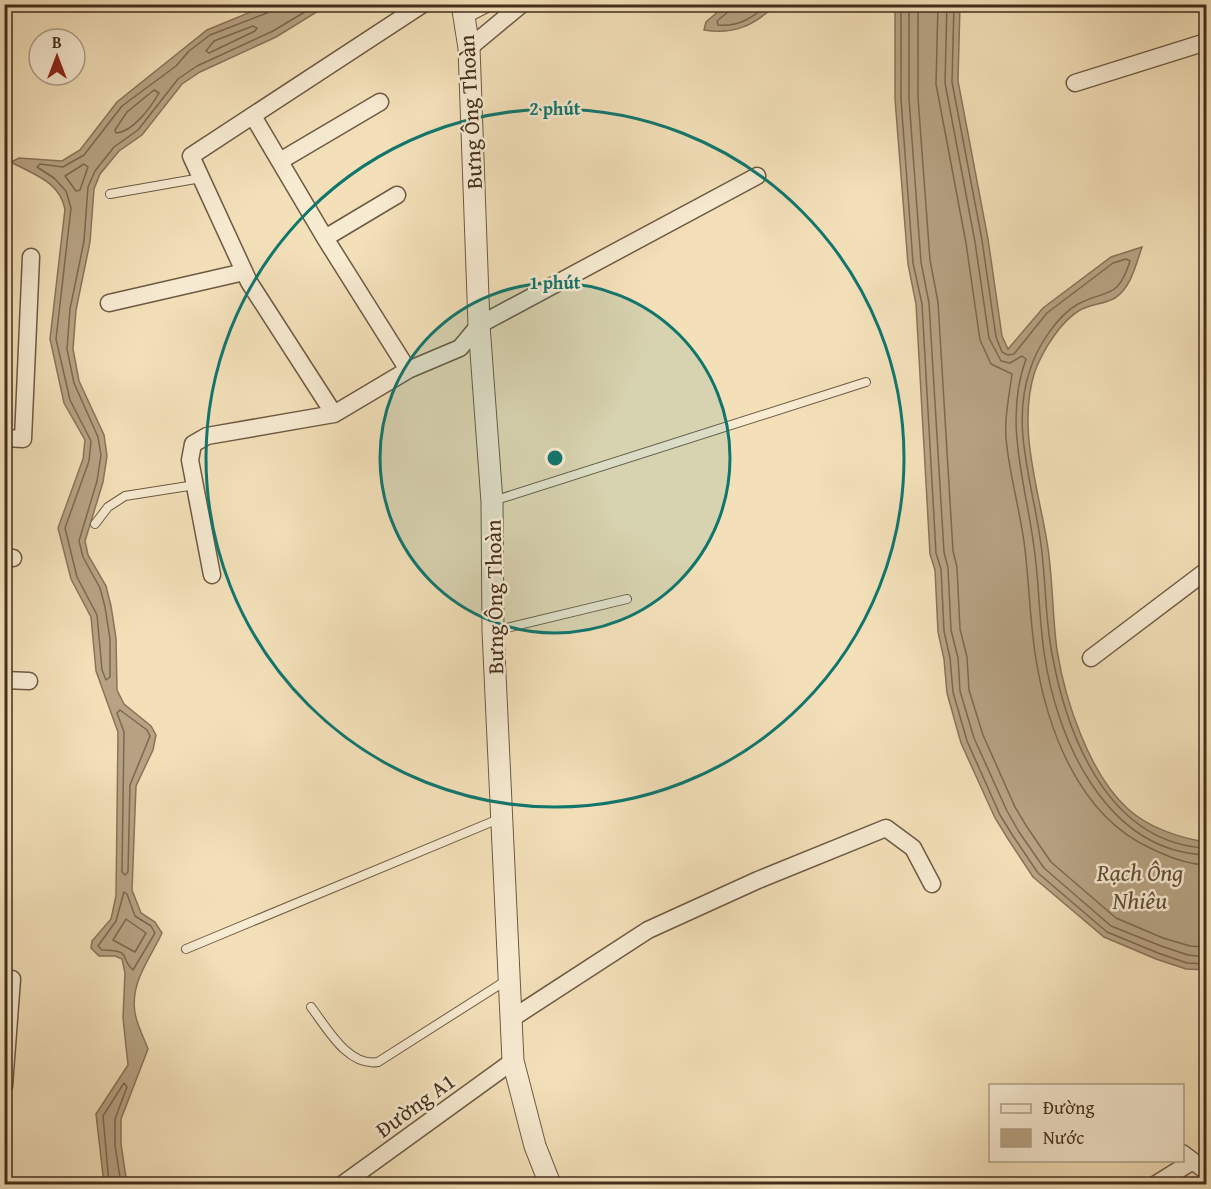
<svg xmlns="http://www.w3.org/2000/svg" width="1211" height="1189" viewBox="0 0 1211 1189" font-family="'Gentium Book Plus',serif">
  <rect width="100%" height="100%" fill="#f3e0b9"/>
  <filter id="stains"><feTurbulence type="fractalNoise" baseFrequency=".00333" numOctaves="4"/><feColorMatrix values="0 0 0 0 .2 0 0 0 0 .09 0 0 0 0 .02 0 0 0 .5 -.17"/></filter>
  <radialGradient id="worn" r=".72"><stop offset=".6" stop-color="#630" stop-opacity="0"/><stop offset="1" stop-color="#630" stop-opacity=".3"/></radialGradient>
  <!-- water -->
  <path fill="#b7a384" stroke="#88745a" stroke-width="1.5" d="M270,4L328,5L276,37L200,72L182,84L142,135L119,151L100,174L94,189L90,242L76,310L73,349L79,381L104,435L107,456L103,482L85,541L88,555L106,586L111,606L116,638L117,690L124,704L151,726L156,735L153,750L136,786L132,890L141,913L155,922L162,933C150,959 130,982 135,1013C137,1025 144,1038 148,1049L121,1119V1144L127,1184H104L96,1114L128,1065L123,1018L125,973L122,959L115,956H99L91,948L92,941L111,919L116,896L118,732L96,671L91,617L71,579L58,528L83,459L85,440L64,403L50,339L65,209C59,181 34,175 11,162L19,158L62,161L80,150L117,102L207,30Z
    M726,5V4L776,5C754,25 735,35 704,30L706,22Z
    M895,5H960L958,81L988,239L1002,336L1008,349L1043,308L1111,257L1142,247C1136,264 1131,288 1115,298C1105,304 1091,304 1080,310C1061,321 1043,350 1035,371C1017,426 1038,487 1047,542C1053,577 1052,614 1057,650C1065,700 1089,774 1128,809C1149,828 1180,838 1206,842V970L1186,969L1156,959L1104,937L1033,877L1008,839L995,818L961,743L947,693L944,659L938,632L935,570L930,554L916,304L908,264L895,99Z"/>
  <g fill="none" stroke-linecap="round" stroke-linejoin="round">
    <!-- shore -->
    <path stroke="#7c6850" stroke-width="1.5" d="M271,4L267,13L210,35L189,51L176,66L122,106L84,155L63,167L40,164L37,167L54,178L66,191L71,208L56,339L70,400L91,441L89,461L65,528L77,577L97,615L102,670L106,680L110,677V639L105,607L100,588L83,557L79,541L97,481L101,455L98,437L74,383L67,349L70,309L84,241L88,187L95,171L114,147L138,130L178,79L197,66L273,31L318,4
      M730,4L729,11L717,21L718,25C738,27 753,18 768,4
      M901,4V99L913,263L922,304L936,553L941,569L944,631L950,658L953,692L967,741L1000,815L1013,836L1038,873L1107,932L1158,953L1187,963L1206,964
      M909,4V99L921,262L929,303L944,552L948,568L951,630L958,658L960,691L974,738L1007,811L1019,832L1044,868L1111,926L1161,946L1188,955L1206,957
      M918,4V98L930,260L938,302L953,551L957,567L960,629L967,657L969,690L983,735L1015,807L1027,827L1051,862L1116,918L1163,938L1190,946L1206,947
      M938,4L936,84L966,243L980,340L991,364L1012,374C1009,398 1003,423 1007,447C1011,481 1021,515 1025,549C1029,584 1030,619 1035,653C1046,727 1078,815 1150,848C1169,857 1186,864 1206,865
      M947,4L945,83L975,242L989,338L1001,361L1010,363L1022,356L1026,359C1003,422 1026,484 1034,547C1039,582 1039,617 1044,652C1056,738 1105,851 1206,855
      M954,4L952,82L982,240L996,337L1002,352L1008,355L1014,354L1047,313L1113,263L1126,259L1130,261C1118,300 1107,289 1078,304C1057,316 1037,347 1030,370C1010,426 1034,488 1041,545C1046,581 1045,618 1052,654C1067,736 1108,843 1206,848
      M253,26L257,28L255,31L209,53L206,51L214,41Z
      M154,90L159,93C151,107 133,132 116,133L115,130L127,112Z
      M84,164L88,167L80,190L76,191L65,176Z
      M120,710L147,730L150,736L130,785L128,872L125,875L122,872L124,732L117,713Z
      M124,892L127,894L135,916L151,926L155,933L133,970C118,956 134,951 102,950L98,946L116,921Z
      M126,919L146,933L135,952L113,940Z
      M109,1184L103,1116L124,1083L127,1087L115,1119V1145L121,1184"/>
    <!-- service casing -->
    <g stroke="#6e5a43" stroke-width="10">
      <path id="service" d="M466,19L495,4
        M110,194L201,178
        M493,501L866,382
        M95,524L108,507L125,496L195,485
        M494,631L627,599
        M186,949L501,818
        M311,1007C327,1028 348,1067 378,1062L507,980"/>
    </g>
    <!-- minor casing -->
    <g stroke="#6e5a43" stroke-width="19">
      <path id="minor" d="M469,48L522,4
        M1075,83L1206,42
        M253,116L325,238L408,370
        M280,161L380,102
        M325,238L397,195
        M109,303L244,272
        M334,414L249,282L191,156L423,4
        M4,438L23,439L31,257
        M4,557L13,558
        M212,575L190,460L193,444L207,436L334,414L408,370L460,348L479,325L757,176
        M1091,658L1206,571
        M4,680L29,681
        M511,1019L648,930L758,880L886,828L913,848L932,884
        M4,1086L12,979
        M1182,1153L1206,1171
        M343,1184L513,1061
        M1156,1184L1193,1161"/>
    </g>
    <!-- tertiary casing -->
    <g stroke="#6e5a43" stroke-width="23">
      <path id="tertiary" d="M462,4L469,48L479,325L492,502L493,631L513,1061L535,1146L550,1184"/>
    </g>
    <!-- service -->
    <use href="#service" stroke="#f7ebd2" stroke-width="8"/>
    <!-- minor -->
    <use href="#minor" stroke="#f7ebd2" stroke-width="16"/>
    <!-- tertiary -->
    <use href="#tertiary" stroke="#f7ebd2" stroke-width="21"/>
  </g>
  <!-- distance rings -->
  <circle cx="555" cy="458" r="175" fill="#0f766e" fill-opacity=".12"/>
  <g fill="none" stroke="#0f766e" stroke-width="3">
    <circle cx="555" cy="458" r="175"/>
    <circle cx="555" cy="458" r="349"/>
  </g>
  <g text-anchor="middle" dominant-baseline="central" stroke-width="5" stroke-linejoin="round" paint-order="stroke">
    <!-- street labels -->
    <g font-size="22" fill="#422e1c" stroke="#f7ebd2">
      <text transform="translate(470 112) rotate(-93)">Bưng Ông Thoàn</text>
      <text transform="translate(494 597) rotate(-91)">Bưng Ông Thoàn</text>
      <text transform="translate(415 1105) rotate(-36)">Đường A1</text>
    </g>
    <!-- water labels -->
    <g font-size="24" font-style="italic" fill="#5f4b36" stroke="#f7ebd2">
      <text x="1140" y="872">Rạch Ông<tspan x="1140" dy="28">Nhiêu</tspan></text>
    </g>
  </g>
  <circle cx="555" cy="458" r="9" fill="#0f766e" stroke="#f7ebd2" stroke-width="3"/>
  <g font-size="18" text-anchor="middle" font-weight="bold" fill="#0f766e" stroke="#f7ebd2" stroke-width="5" stroke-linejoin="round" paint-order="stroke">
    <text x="555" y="115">2 phút</text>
    <text x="555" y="289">1 phút</text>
  </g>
  <!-- margin -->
  <rect width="1211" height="1189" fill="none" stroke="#f3e0b9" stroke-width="24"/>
  <rect x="6" y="6" width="1199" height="1177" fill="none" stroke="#422e1c" stroke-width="3"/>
  <rect x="12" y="12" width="1187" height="1165" fill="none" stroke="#422e1c" stroke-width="1.5"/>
  <!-- legend -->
  <rect x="989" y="1084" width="195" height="78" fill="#f7ebd2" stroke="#af9f89" stroke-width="1.5"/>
  <rect x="1001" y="1104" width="30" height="9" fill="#f7ebd2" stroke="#af9f89" stroke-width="1.5"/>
  <text x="1043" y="1114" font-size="18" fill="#422e1c">Đường</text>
  <rect x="1001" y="1129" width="30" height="18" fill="#b7a384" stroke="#af9f89" stroke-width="1.5"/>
  <text x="1043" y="1144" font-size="18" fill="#422e1c">Nước</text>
  <!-- north arrow -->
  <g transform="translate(57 57)"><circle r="28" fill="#f7ebd2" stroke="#af9f89" stroke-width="1.5"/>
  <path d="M0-4.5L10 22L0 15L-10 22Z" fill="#8f2418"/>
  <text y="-9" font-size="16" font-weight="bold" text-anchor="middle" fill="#422e1c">B</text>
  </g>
  <rect width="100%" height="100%" filter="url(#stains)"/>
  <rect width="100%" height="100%" fill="url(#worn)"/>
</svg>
